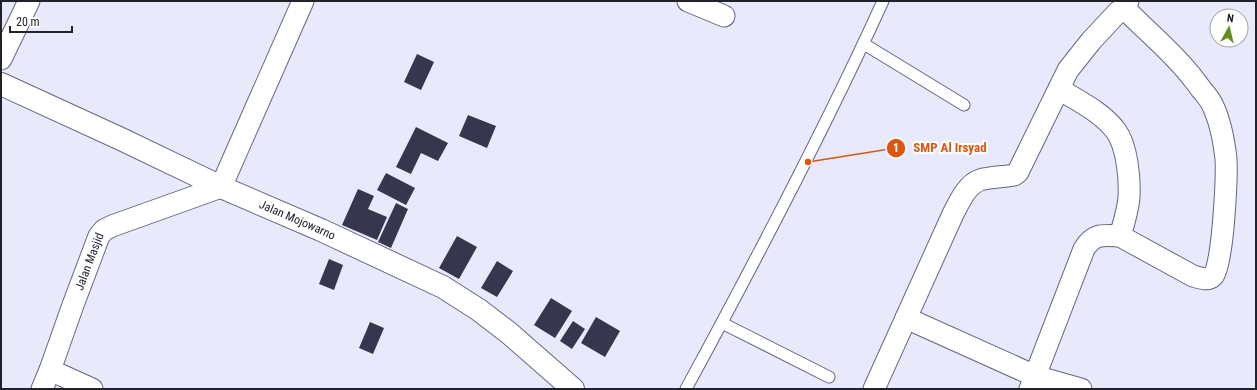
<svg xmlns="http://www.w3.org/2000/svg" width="1257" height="390" viewBox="0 0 1257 390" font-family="'Roboto Condensed',sans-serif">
  <rect width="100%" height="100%" fill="#e8e9fb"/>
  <!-- building -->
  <path fill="#36364e" d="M417,54L434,62L421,90L404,82Z
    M468,115L496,126L487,148L459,136Z
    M416,127L448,143L438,161L421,153L411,174L396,167Z
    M386,173L415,188L406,205L377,190Z
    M358,189L374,196L368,209L387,217L377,240L342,225Z
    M396,203L408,209L391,248L378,242Z
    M457,236L477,247L459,279L439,268Z
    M329,259L343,265L334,290L319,284Z
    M497,261L513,271L497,297L481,288Z
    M551,298L572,311L555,338L534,325Z
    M596,317L620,331L605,357L581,343Z
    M573,321L585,329L572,349L560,341Z
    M370,322L384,328L373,354L359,348Z"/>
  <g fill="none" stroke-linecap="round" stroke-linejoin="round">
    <!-- service casing -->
    <g stroke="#656680" stroke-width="13">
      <path id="service" d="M864,44L964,105
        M722,323L829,377
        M686,389C755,262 823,133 883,1"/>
    </g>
    <!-- minor casing -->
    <g stroke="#656680" stroke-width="23">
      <g id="minor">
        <path d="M688,1L724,16"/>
        <path d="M1,59L29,1"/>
        <path d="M1120,236L1193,276C1200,278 1208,281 1213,276C1223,267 1227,176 1226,159C1224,141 1220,120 1212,104C1209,98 1205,94 1201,89C1181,60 1153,37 1128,12L1122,10"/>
        <path d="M906,318L1035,376L1081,389"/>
        <path d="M50,370L92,389"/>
        <path id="s1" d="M42,389L50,370L73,305L99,236L104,230L112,226L221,187L303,1"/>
        <path d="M874,389L953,214C959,203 966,185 980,180C990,177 1004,177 1014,175L1018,172L1068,70L1091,41L1118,12L1122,10L1128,1"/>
        <path d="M1030,389L1084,249C1094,233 1103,235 1120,236C1124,223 1128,210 1129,197C1130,178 1127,146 1116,131C1102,112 1078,101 1059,89"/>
      </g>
    </g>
    <!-- tertiary casing -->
    <g stroke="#656680" stroke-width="24">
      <g id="tertiary">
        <path id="s2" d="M1,84L121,139L221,187L321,230L443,287L479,310L509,333L573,389"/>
      </g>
    </g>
    <!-- service -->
    <use href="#service" stroke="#fff" stroke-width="11"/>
    <!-- minor -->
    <use href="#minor" stroke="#fff" stroke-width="21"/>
    <!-- tertiary -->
    <use href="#tertiary" stroke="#fff" stroke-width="22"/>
  </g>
  <g text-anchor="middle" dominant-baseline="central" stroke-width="4" stroke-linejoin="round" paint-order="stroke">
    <!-- street labels -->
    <g font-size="12" fill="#21212c" stroke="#fff">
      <text stroke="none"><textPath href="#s2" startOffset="326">Jalan Mojowarno</textPath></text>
      <text stroke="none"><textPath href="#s1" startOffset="136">Jalan Masjid</textPath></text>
    </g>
  </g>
  <!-- callouts -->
  <path fill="none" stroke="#de560e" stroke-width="1.5" d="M808 162L896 148"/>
  <g fill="#de560e" stroke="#fff" stroke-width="1.5">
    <circle cx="808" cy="162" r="4"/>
    <circle cx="896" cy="148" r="10"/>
  </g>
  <g font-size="12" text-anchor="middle" font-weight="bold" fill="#fff">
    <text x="896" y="152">1</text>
  </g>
  <g font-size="13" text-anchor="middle" font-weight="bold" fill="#de560e" stroke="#fff" stroke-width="4" stroke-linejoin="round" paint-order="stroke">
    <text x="950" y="152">SMP Al Irsyad</text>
  </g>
  <!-- border -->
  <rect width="1257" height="390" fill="none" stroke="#21212c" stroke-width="4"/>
  <!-- north arrow -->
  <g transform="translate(1229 28) rotate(8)"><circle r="19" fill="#ffffff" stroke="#a6a6ab"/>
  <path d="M0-3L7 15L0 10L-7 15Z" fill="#648e1e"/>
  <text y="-6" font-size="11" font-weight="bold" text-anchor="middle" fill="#21212c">N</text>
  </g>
  <!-- scale -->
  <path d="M10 26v6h62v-6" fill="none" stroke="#21212c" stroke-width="2"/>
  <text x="16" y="26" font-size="12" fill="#21212c" stroke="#ffffff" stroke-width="3" paint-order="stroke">20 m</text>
</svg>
